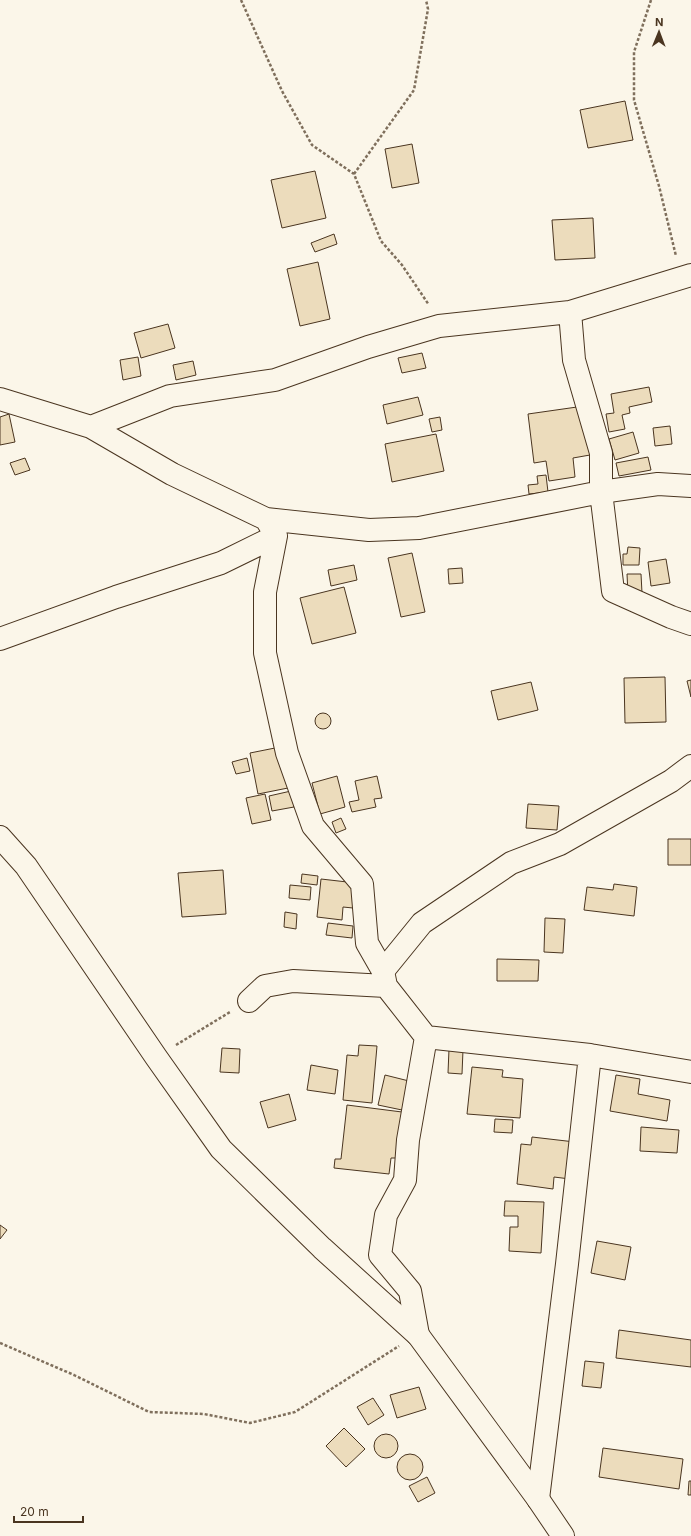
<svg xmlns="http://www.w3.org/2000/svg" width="691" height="1536" viewBox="0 0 691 1536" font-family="Inter,sans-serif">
  <rect width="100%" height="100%" fill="#fbf6e9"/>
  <!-- building -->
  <path fill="#ecdcbc" stroke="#4a3520" d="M625,101L633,140L588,148L580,110Z
    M412,144L419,183L392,188L385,149Z
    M315,171L326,218L282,228L271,180Z
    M593,218L595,258L555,260L552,220Z
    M334,234L337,244L315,252L311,243Z
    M318,262L330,319L300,326L287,269Z
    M168,324L175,348L141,358L134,333Z
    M422,353L426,368L402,373L398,358Z
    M138,357L141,376L123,380L120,360Z
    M193,361L196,375L176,380L173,365Z
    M649,387L652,402L629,407L630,413L622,415L625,429L609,432L606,414L614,413L611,394Z
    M418,397L423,415L387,424L383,405Z
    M584,406L590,455L573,458L575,477L549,481L546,461L534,463L528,414Z
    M9,414L15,442L0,445V417Z
    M440,417L442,430L432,432L429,419Z
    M670,426L672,444L655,446L653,428Z
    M633,432L639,453L615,460L609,439Z
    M436,434L444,471L392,482L385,444Z
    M648,457L651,470L619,476L616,463Z
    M25,458L30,470L15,475L10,463Z
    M546,475L548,492L529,494L528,485L538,484L537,476Z
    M628,547L640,548L639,565H623V554H627Z
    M412,553L425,612L401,617L388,558Z
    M666,559L670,583L651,586L648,562Z
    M354,565L357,580L331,586L328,570Z
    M462,568L463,583L449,584L448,569Z
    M627,574H641L642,593L628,594Z
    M344,587L356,633L312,644L300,598Z
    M665,677L666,722L625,723L624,678Z
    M691,680V697L687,681Z
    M531,682L538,710L498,720L491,691Z
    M315 721a8 8 0 1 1 16 0a8 8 0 1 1-16 0Z
    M280,747L288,788L258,794L250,753Z
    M247,758L250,771L236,774L232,762Z
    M337,776L345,807L320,814L312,783Z
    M377,776L382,798L374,799L376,807L352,812L349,802L359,800L355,781Z
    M291,791L294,807L272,811L269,796Z
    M265,794L271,820L252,824L246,798Z
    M528,804L559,806L557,830L526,828Z
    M341,818L346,829L336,833L332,822Z
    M668,839H691V865H668Z
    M223,870L226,914L182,917L178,873Z
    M302,874L318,876L317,885L301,883Z
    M321,879L356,883L353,908L343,907L342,920L317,917Z
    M614,884L637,887L634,916L584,910L587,887L613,890Z
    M290,885L311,887L310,900L289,898Z
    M285,912L297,914L296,929L284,927Z
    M545,918L565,919L563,953L544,952Z
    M328,923L353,926L352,938L326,935Z
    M497,959L539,960L538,981H497Z
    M359,1045L377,1046L372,1103L343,1100L347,1055L358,1056Z
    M222,1048L240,1049L239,1073L220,1072Z
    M449,1049L463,1050L462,1074L448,1073Z
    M311,1065L338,1070L335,1094L307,1090Z
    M472,1067L503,1070L502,1077L523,1079L520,1118L467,1114Z
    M385,1075L409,1081L402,1110L378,1105Z
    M616,1075L640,1079L638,1094L670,1100L667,1121L610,1111Z
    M289,1094L296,1120L268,1128L260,1102Z
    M347,1105L402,1112L396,1158H391L389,1174L334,1168L335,1159H341Z
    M495,1119L513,1120L512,1133L494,1132Z
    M641,1127L679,1130L677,1153L640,1151Z
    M532,1137L575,1142L570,1179L554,1177L553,1189L517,1184L521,1144L531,1145Z
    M505,1201L544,1202L541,1253L509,1251L510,1227H518V1216H504Z
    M0,1225L7,1230L0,1239Z
    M597,1241L631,1247L625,1280L591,1273Z
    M619,1330L691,1340V1367L616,1358Z
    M585,1361L604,1363L601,1388L582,1386Z
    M419,1387L426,1409L397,1418L390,1395Z
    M373,1398L384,1415L368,1425L357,1407Z
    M344,1428L365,1449L346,1467L326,1446Z
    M374 1446a12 12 0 1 1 24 0a12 12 0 1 1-24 0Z
    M603,1448L683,1459L679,1489L599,1477Z
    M397 1467a13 13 0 1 1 26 0a13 13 0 1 1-26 0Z
    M427,1477L435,1493L418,1502L409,1486Z
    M689,1481H691V1495H688Z"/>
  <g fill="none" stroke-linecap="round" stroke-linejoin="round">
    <!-- minor casing -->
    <g stroke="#4a3520" stroke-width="24">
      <path id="minor" d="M570,312L574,360L601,453V492L613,591L671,617L691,624
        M0,399L91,427L172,474L266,519L276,536L265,592V653L287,753L313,826L362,884L367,943L383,971L386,986
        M91,427L170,396L275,380L368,347L439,326L570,312L691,275
        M266,519L369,530L419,528L601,492L658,484L691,486
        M0,639L116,597L221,563L276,536
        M383,971L422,923L511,863L560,844L671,781L691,766
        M249,1001L265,986L293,981L386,986L426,1037L590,1055L691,1072
        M418,1335L410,1291L380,1255L386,1215L405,1180L408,1140L426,1037
        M538,1499L567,1264L590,1055"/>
    </g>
    <!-- major casing -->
    <g stroke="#4a3520" stroke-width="24">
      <path id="major" d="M0,837L26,866L156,1057L221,1149L322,1248L418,1335L538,1499L563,1536"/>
    </g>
    <!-- path -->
    <path stroke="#7f6f5c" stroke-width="2.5" stroke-dasharray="3 2" stroke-linecap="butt" d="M241,0L282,91L312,145L354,174L381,241L402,265L429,305
      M651,0L634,52V100L659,186L676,256
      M354,174L414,90L428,9L426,0
      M176,1045L230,1012
      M0,1343L74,1375L149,1412L204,1414L250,1423L295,1412L399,1346"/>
    <!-- minor -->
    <use href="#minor" stroke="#fbf6e9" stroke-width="22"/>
    <!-- major -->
    <use href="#major" stroke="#fbf6e9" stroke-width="22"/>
  </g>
  <!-- north arrow -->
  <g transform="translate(659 32) rotate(1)" stroke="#fbf6e9" stroke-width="3" paint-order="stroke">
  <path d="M0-3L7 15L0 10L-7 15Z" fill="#4a3520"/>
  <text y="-6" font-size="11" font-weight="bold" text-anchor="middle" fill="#4a3520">N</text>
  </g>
  <!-- scale -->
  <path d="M14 1516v6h69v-6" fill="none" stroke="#4a3520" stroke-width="2"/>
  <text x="20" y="1516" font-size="12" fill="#4a3520" stroke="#fbf6e9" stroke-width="3" paint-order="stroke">20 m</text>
</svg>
